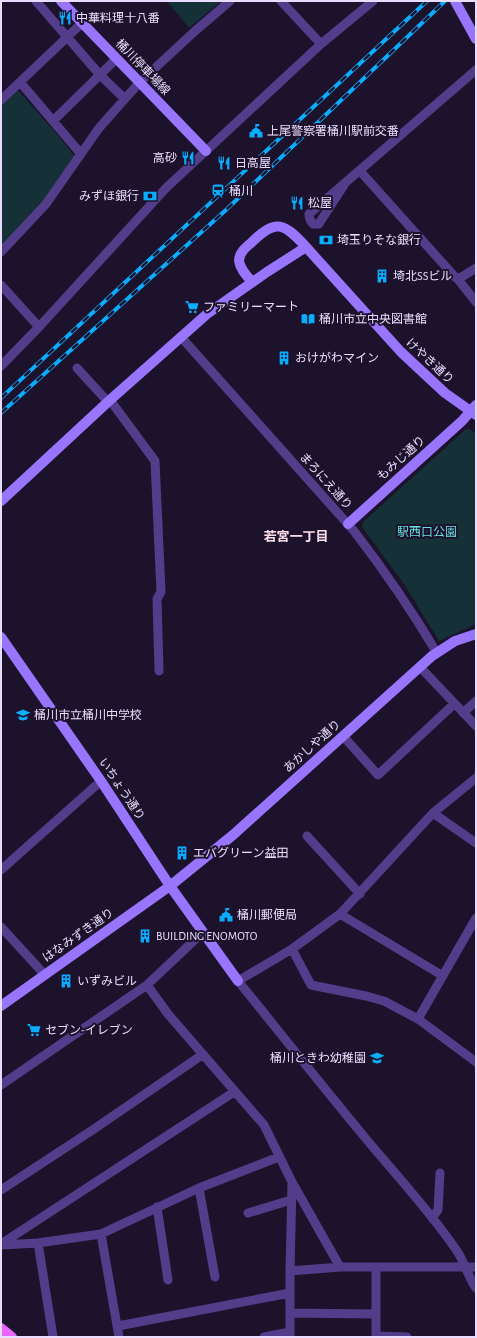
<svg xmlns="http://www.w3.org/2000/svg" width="477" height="1338" viewBox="0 0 477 1338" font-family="'Alegreya Sans','Noto Sans JP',sans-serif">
  <rect width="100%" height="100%" fill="#1d122c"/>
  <!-- green -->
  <path fill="#153036" d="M167,1H221L189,28Z
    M17,89L61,139L75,157L41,204L1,248V103Z
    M466,429H469L476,433V624L439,641L404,584L362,527L363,522Z"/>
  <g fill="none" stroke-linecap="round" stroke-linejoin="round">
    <!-- street -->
    <path stroke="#533d8b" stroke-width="9" d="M36,1L100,75L125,99
      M281,1L321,44
      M20,82L81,154
      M1,100L82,23
      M53,121L116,59
      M360,171L455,277L460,278L476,268
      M344,185L320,222L319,224H313C310,221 309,219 309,214L476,70
      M1,252L46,204L99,128L139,83L195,31L230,1
      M457,278L476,302
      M1,285L39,327
      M181,337L354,531C384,570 412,611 437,653
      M1,366L39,327L166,188L321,44L373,1
      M77,368L108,402
      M110,400L155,461L161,592L157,599L159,671
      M420,667L476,726
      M463,713L476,701
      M343,736L378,775L454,704
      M476,778L433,813L340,914L292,949L238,981C281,1034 323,1087 367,1140C397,1176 430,1211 457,1251C465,1263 468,1277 476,1288
      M433,813L476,843
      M307,836L360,894
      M1,870L101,781
      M340,914L443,976
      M1,927L45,975
      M292,949L311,985L366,996L384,1001L418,1019L476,1062
      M147,985L168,1014L264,1125L292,1182L340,1267
      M418,1019L476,918
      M1,1085L147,985L203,932
      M199,1188L215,1277
      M1,1190L94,1129L202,1055
      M157,1207L168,1280
      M248,1213L291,1200
      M432,1218L438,1210L440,1173
      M101,1234L119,1337
      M38,1243L53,1337
      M1,1244L234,1092
      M1,1245L38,1243L101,1234L199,1188L279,1157
      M290,1271L340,1267H476
      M290,1313L376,1314
      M118,1326L290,1293
      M376,1336L407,1337
      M264,1337L290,1332
      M290,1337V1271L292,1184
      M376,1337V1268"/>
    <!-- secondary -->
    <path stroke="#9975fe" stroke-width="10" d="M61,1L206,151
      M455,1L476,39
      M252,282C247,276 240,269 239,261C239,253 245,248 251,243C276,218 284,223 306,247L401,352L445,393L476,415
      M1,501L110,400L207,314L267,272L306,247
      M348,524L462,421L476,405
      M1,637L101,781L170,886L238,981
      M1,1006L170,886L233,835L432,656L455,641L476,634"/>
    <!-- primary -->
    <path stroke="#e965fe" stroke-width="10" d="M1,1328L12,1337"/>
    <!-- rail casing -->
    <g stroke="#0aacfe" stroke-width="4">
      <path id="rail" d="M1,398L427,1
        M1,413L227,209L445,1"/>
    </g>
    <!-- rail -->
    <use href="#rail" stroke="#1d122c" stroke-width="2.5" stroke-dasharray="8" stroke-linecap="butt"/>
  </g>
  <!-- icons -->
  <defs>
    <g id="restaurant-bare" transform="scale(1.08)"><path d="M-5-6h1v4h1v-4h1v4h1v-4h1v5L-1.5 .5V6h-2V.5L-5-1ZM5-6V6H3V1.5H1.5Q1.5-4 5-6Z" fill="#0aacfe" stroke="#1d122c" stroke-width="2.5" paint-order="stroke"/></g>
    <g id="civic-bare" transform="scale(1.08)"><path d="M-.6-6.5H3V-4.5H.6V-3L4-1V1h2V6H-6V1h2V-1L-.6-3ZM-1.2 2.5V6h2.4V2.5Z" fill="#0aacfe" stroke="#1d122c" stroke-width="2.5" paint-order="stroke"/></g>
    <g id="station-bare" transform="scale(1.08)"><path d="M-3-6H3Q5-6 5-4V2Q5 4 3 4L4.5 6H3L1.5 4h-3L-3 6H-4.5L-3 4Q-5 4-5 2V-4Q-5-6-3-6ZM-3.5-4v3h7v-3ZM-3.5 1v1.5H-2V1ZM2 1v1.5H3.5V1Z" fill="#0aacfe" stroke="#1d122c" stroke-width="2.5" paint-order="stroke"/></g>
    <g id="bank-bare" transform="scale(1.08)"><path d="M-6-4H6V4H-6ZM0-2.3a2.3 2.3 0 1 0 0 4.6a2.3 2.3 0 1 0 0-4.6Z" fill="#0aacfe" stroke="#1d122c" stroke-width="2.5" paint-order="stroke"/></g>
    <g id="building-bare" transform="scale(1.08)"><path d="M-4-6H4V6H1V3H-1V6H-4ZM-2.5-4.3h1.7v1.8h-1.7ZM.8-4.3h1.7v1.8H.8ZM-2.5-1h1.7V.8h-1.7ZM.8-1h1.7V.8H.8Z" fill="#0aacfe" stroke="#1d122c" stroke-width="2.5" paint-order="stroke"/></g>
    <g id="supermarket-bare" transform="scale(1.08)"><path d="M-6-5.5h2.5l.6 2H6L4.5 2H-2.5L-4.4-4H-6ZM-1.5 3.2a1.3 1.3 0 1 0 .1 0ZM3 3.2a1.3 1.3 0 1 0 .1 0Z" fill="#0aacfe" stroke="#1d122c" stroke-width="2.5" paint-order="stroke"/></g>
    <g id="library-bare" transform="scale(1.08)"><path d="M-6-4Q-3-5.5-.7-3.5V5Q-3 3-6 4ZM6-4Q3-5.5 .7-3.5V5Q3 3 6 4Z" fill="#0aacfe" stroke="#1d122c" stroke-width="2.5" paint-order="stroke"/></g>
    <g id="school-bare" transform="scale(1.08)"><path d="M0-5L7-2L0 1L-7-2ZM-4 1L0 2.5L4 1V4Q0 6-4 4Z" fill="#0aacfe" stroke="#1d122c" stroke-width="2.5" paint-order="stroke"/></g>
  </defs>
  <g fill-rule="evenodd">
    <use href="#restaurant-bare" x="65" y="18"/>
    <use href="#civic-bare" x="256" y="131"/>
    <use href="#restaurant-bare" x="188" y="158"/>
    <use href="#restaurant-bare" x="224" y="163"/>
    <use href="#station-bare" x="218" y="191"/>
    <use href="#bank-bare" x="150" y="196"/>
    <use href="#restaurant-bare" x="297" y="203"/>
    <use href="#bank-bare" x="326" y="240"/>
    <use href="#building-bare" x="382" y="276"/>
    <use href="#supermarket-bare" x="192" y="307"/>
    <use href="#library-bare" x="308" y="319"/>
    <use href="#building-bare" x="284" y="358"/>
    <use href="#school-bare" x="23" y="715"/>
    <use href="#building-bare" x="182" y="853"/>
    <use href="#civic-bare" x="226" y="915"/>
    <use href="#building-bare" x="145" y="936"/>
    <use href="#building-bare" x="66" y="981"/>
    <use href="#supermarket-bare" x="34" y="1030"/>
    <use href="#school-bare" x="377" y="1058"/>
  </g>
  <g text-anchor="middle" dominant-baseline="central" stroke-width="4" stroke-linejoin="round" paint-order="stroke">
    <!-- poi labels -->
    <g font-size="12" fill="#e9ddff" stroke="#1d122c" text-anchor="start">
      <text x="76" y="18">中華料理十八番</text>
      <text x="267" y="131">上尾警察署桶川駅前交番</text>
      <text x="177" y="158" text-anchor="end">高砂</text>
      <text x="235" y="163">日高屋</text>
      <text x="229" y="191">桶川</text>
      <text x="139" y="196" text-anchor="end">みずほ銀行</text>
      <text x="308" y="203">松屋</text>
      <text x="337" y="240">埼玉りそな銀行</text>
      <text x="393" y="276">埼北SSビル</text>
      <text x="203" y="307">ファミリーマート</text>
      <text x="319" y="319">桶川市立中央図書館</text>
      <text x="295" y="358">おけがわマイン</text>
      <text x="34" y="715">桶川市立桶川中学校</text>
      <text x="193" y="853">エバグリーン益田</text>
      <text x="237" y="915">桶川郵便局</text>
      <text x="156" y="936">BUILDING ENOMOTO</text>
      <text x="77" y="981">いずみビル</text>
      <text x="45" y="1030">セブン-イレブン</text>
      <text x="366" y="1058" text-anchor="end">桶川ときわ幼稚園</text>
    </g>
    <!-- street labels -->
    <g font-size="12" fill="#e9ddff" stroke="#1d122c">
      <text transform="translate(143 67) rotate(46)">桶川停車場線</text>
      <text transform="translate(430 361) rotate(43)">けやき通り</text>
      <text transform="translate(401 458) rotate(-42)">もみじ通り</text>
      <text transform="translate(326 481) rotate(48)">まろにえ通り</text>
      <text transform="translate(312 746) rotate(-42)">あかしや通り</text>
      <text transform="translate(122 789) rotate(56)">いちょう通り</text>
      <text transform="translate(78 935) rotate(-35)">はなみずき通り</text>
    </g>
    <!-- park labels -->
    <g font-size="12" fill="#67e1df" stroke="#1d122c">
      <text x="427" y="532">駅西口公園</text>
    </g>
    <!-- neighbourhood labels -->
    <g font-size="13" font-weight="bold" fill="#ffdfec" stroke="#1d122c">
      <text x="296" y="537">若宮一丁目</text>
    </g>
  </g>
  <!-- border -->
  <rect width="477" height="1338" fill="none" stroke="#e9ddff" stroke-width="4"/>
</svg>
